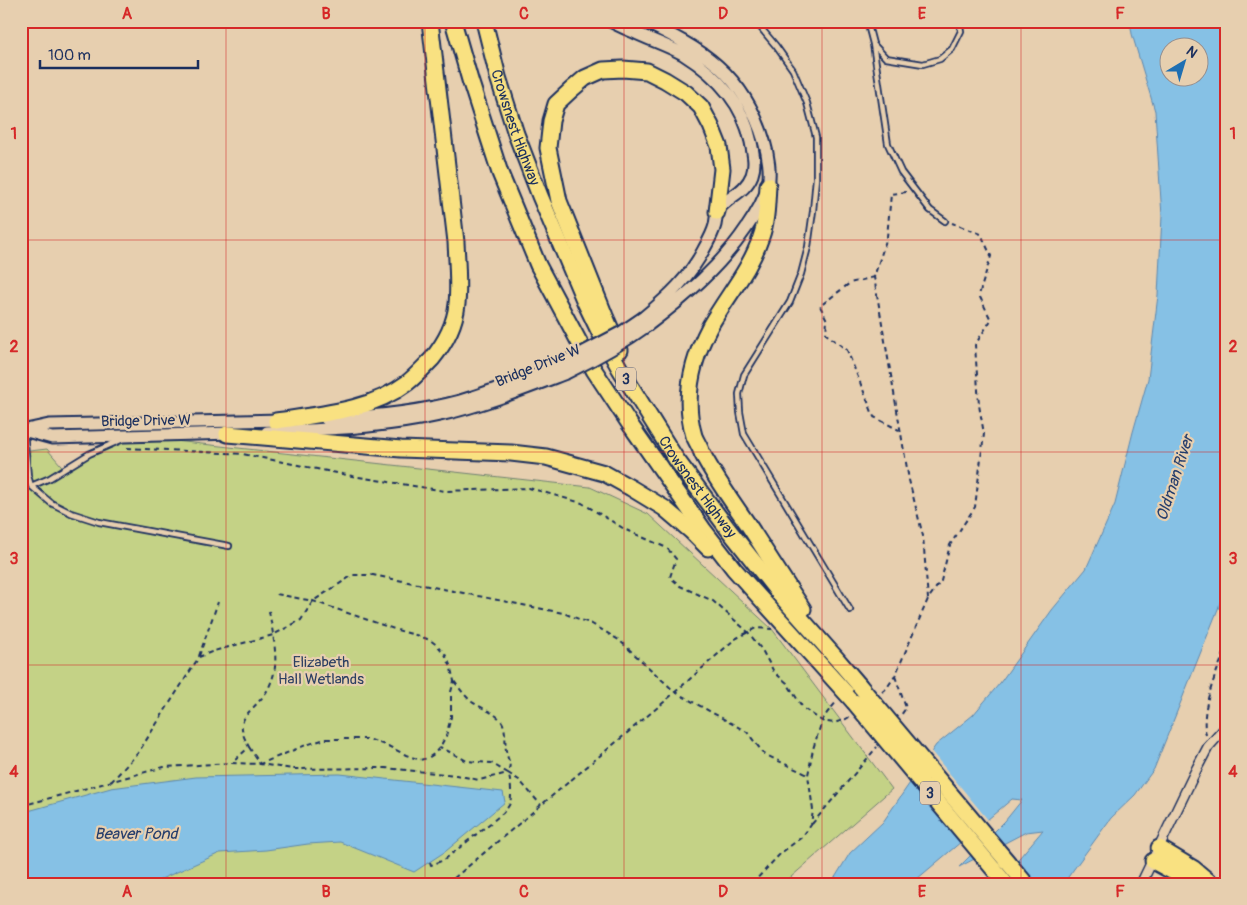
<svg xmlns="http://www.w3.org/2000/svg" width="1247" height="905" viewBox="0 0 1247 905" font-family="Pangolin,sans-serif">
  <rect width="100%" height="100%" fill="#e7cfaf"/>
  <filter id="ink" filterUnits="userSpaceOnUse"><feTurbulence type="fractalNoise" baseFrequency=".02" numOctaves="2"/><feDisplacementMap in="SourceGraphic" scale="10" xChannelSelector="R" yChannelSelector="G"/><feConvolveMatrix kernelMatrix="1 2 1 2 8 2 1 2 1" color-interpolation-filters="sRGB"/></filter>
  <g filter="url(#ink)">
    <!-- green -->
    <path fill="#c4d286" stroke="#708072" d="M130,436L590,487L648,514L772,629L892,789L783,884H21V452L47,449L67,472L78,461Z"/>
    <!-- water -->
    <path fill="#86c1e5" stroke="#5b87af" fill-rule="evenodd" d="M1130,21H1226V584L1218,609L1154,769L1135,795L1111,818L1063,884H997L1043,830L1026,832L959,867L1005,821L1022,800L1012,799L911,884H831L850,853L883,822L936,745L973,715L1000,683L1052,610L1086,569L1115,504L1133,432L1148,379L1158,295L1162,216L1155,111L1132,34ZM1170,48H1200V78H1170Z
      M340,774L503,792L505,802L446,851L414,872L340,842L308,844L266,850L220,853L161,879L154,884H21V813L111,788L196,777Z"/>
    <!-- pier -->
    <path fill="#e7cfaf" d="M930,750L989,821L962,844L909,780Z"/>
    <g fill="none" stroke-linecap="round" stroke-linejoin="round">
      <!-- lane casing -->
      <g stroke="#1b2f5e" stroke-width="8">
        <path id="lane" d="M755,21L776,46L793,70L807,103L816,137V178L813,211L808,247L801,274L790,302L744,375L739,394L740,412L744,434L850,610
          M867,21L873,44L886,58L923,64L940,59L952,49L961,31L959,21
          M873,44L888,144L901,172L930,210L945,221
          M24,431L28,476L31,486L51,503L71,513L99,522L229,546
          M31,486L50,478L89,454L121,440"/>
      </g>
      <!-- street casing -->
      <g stroke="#1b2f5e" stroke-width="12">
        <path id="street" d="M1141,884L1197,768L1208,747L1226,727"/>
      </g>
      <!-- secondary casing -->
      <g stroke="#1b2f5e" stroke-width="15">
        <path id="secondary" d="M610,21C618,25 626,29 634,32C650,40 667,45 683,54C715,74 743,103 751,142C753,153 756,164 752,175C745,193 728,196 718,210C716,214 716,220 715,225C713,233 708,242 704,249C690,277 668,297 644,317
          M642,21C702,48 744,74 764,141C768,154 771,173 768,186C764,201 756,214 747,227C721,266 686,296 648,325
          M326,419C371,417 416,413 460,401C494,391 528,377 561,364
          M23,430L52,438L233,433
          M26,430L49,425L282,420
          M267,432C325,429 383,428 440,415C484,405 524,389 566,373"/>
      </g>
      <!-- highway casing -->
      <g stroke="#1b2f5e" stroke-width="19">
        <g id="highway">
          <path d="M453,21L470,80L500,173L538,265L594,370L629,423L703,529L734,569L854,702"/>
          <path id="s1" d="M484,21L498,77L516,134L540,196L585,302L600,333L620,369L676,459L728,529L781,596L836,658L859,685"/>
          <path d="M768,185C767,202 767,221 761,237C750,270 727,296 710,326C692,360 683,398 694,436C696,441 700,447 702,453C715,478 731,500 747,523C766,552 784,581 803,609"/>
          <path d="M620,350L605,316L559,201L548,148L551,121L556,104L571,90L585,78L603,70L623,69L647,71L665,80L686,93L701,107L711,126L719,146L722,169L717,212"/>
          <path d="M276,421C321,414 370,411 407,383C416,376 424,367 432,359C445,343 455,324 457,304C459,284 457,263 456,242L430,21"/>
          <path d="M227,434L401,449L511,453L546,457L604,473L631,488L664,508L691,531L708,548"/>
          <path d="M1159,848L1194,869L1212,884"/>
          <path d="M1153,861L1188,880L1192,884"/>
        </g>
      </g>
      <!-- path -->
      <path stroke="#1b2f5e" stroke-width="2" stroke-dasharray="5 4" stroke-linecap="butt" d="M906,192L891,194L887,237L874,277L909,480L923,536L928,599
        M874,277L850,283L820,306L827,320L826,334L847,350L874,417L899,430
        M127,448L243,454L352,476L445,491L529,488L582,503L626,530L667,548L676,559L670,577L680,586L713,601L748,632L762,650L774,672L787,683L803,708L822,721L834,723L846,719L851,716
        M269,611C272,628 278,656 274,673C272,682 267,693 260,700C254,708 243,715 242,725C241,733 246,741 249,747L232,763L260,764L306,745L325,739H368L388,746L406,755L420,760L428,758L434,754L440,747L446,736L451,717V692L454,681L450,665L445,654L438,646L430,640L419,636L397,630L313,601L276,594
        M199,656L218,602
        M895,676L906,708L901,715
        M454,681C460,689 465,696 472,702C482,709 498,713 503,724C506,732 505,743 506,751C508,762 512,761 508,773
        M882,692L886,689L895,676L928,599L941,581L950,545L975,507L984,434L979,405L975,345L991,320L979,295L991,256L981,234L952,223
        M1206,735C1200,709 1216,673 1226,649
        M249,747L260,764L292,769L385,768L456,775L479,780L508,773L519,780L541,805
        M111,782L138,753L199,657L214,651L273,635L301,620L313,601L353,575H373L563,613L592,624L619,640L675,692L747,732L764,754L808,775
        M21,806L164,767L232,763
        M812,824L877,747
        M430,862L431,865L444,860L503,813C505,810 509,807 510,803C512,795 511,781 508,773L491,763L467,761L440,747
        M447,884L664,702L735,639L756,628L772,629
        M752,884L781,853L802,837L811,825L813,810L808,775L813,749L822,721L827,713L837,701"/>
      <!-- lane -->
      <use href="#lane" stroke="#e7cfaf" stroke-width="4.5"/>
      <!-- street -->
      <use href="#street" stroke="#e7cfaf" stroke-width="9"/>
      <!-- secondary -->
      <use href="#secondary" stroke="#e7cfaf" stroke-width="11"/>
      <!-- highway -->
      <use href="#highway" stroke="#f9e181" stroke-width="15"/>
      <!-- secondary-bridge casing -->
      <g stroke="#1b2f5e" stroke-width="15" stroke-linecap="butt">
        <path id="secondary-bridge" d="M561,364L622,332L644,317
          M566,373C595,359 622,344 648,325"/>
      </g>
      <!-- highway-bridge casing -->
      <g stroke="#1b2f5e" stroke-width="19" stroke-linecap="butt">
        <path id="highway-bridge" d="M859,685L1026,884
          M854,702L1006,884"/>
      </g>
      <!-- secondary-bridge -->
      <use href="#secondary-bridge" stroke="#e7cfaf" stroke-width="11"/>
      <!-- highway-bridge -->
      <use href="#highway-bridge" stroke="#f9e181" stroke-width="15"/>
    </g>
  </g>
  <!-- grid -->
  <path fill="none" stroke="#d62828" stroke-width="1" stroke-opacity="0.55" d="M226,21V884M425,21V884M624,21V884M822,21V884M1021,21V884M21,240H1226M21,452H1226M21,665H1226"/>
  <g text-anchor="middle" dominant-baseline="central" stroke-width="4.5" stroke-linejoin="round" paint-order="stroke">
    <!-- shield labels -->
    <g fill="#e7cfaf" stroke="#585f76" stroke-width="1">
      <rect x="616" y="367.5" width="20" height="23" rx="4"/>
      <rect x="920" y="781.5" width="20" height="23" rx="4"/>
    </g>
    <g font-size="14" font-weight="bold" fill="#1b2f5e">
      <text x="626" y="379">3</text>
      <text x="930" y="793">3</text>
    </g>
    <!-- street labels -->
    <g font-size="15" fill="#1b2f5e" stroke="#e7cfaf">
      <text stroke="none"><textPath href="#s1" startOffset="111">Crowsnest Highway</textPath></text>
      <text transform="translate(538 366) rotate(-22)">Bridge Drive W</text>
      <text transform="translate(146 421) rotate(-1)">Bridge Drive W</text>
      <text stroke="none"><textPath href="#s1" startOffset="516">Crowsnest Highway</textPath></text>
    </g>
    <!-- park labels -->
    <g font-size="15" fill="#2c3f62" stroke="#e7cfaf">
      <text x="321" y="662">Elizabeth<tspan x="321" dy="17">Hall Wetlands</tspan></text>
    </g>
    <!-- water labels -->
    <g font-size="16" font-style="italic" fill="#263e6c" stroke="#e7cfaf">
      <text transform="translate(1175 478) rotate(-72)">Oldman River</text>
      <text x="136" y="834">Beaver Pond</text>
    </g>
  </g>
  <!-- margin -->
  <rect width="1247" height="905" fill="none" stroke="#e7cfaf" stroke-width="55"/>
  <!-- north arrow -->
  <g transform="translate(1184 62) rotate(38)"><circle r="24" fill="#e7cfaf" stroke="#958f8f"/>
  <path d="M0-4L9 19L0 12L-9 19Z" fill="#1f6fb2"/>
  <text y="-8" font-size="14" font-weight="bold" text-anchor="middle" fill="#1b2f5e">N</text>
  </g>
  <!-- scale -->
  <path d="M40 60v8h158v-8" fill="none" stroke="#1b2f5e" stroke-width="2.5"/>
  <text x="48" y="60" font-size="15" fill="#1b2f5e" stroke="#e7cfaf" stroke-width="4" paint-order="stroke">100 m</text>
  <rect x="28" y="28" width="1192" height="850" fill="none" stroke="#d62828" stroke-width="2"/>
  <g font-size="16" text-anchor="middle" font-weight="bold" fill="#d62828">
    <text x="127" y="19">A</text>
    <text x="326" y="19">B</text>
    <text x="524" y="19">C</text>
    <text x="723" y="19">D</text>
    <text x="922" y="19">E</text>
    <text x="1120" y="19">F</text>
    <text x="14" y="139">1</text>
    <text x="1233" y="139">1</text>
    <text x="14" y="352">2</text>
    <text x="1233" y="352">2</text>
    <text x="14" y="564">3</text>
    <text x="1233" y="564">3</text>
    <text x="14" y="777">4</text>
    <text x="1233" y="777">4</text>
    <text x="127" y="897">A</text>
    <text x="326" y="897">B</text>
    <text x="524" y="897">C</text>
    <text x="723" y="897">D</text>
    <text x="922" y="897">E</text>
    <text x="1120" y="897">F</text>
  </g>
</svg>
